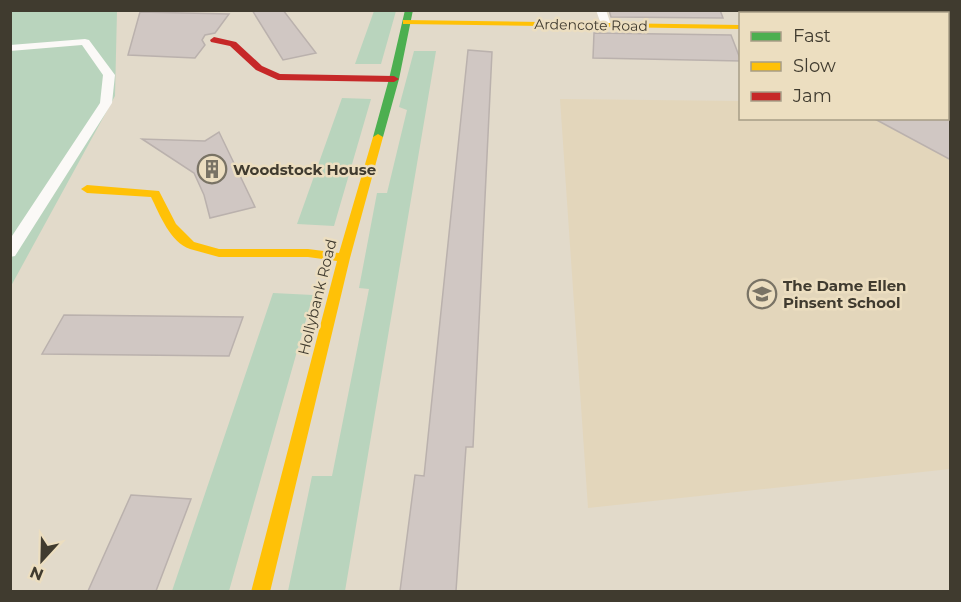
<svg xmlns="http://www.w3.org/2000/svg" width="961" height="602" viewBox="0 0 961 602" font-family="Montserrat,sans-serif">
  <rect width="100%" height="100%" fill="#e2daca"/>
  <!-- built -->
  <path fill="#e3d6bb" d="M948,41H950V469L588,508L560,99L740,101V118H948Z"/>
  <!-- green -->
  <path fill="#b9d4bd" d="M11,11H117L115,96L11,286Z
    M374,11H396L381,64H355Z
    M414,51H436L345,591H288L312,476H332L369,289L359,288L377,193H387L407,110L399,107Z
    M342,98L371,99L334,226L297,224Z
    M273,293L313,295L229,591H172Z"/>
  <!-- building -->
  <path fill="#d0c7c3" stroke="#bab1ad" stroke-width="1.5" d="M252,10H283L316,53L283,60Z
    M609,10H720L723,18L611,17Z
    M140,12L229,14L215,33L205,35L202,40L205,45L195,58L128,55Z
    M594,33L731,35L741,61L593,58Z
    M468,50L492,52L473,447H466L456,591H400L415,475L424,476Z
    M873,118H951V160Z
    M219,132L255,207L210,218L204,195L194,173L142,139L205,141Z
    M64,315L243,317L229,356L42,354Z
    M131,495L191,499L156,591H88Z"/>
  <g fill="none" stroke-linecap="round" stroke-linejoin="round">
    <!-- lane -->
    <path fill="#fbf9f7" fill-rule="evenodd" d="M596,10H606L611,25L610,27H602Z
      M85,39L89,40L115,75L112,103L15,256L10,257V239L100,103L103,75L82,45L10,51V45Z
      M948,52H950V59H948Z
      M948,100L950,101V108H948Z"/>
    <!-- street -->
    <path fill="#fbf9f7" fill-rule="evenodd" d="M869,10H889V14H869Z"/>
    <!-- fast -->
    <path fill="#4caf50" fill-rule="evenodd" d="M405,10H413L399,79L383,137L378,140L373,137L389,79Z"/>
    <!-- slow -->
    <path fill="#ffc107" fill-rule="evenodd" d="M403,20L740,25V29L406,24H403Z
      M378,134L383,137L350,258L270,592H251L337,261L308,257H219L190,249C170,242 160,215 151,197L87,193L81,189L87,185L159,191L176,224L194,242L219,249H308L339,253L373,137Z"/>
    <!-- jam -->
    <path fill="#c62828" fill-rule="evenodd" d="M214,37L236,42L262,66L280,74L394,76L399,79L394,82L278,80L256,70L230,46L211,42L210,40Z"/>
  </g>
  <!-- icons -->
  <defs>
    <g id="building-ring" transform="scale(1.5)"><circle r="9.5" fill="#ecdec0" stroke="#797365" stroke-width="1.5"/><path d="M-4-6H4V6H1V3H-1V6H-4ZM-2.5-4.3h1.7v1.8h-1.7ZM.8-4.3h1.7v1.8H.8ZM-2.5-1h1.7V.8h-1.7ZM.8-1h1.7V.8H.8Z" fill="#797365"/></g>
    <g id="school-ring" transform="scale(1.5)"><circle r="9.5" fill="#ecdec0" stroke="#797365" stroke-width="1.5"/><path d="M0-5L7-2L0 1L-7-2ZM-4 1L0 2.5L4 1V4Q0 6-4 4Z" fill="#797365"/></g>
  </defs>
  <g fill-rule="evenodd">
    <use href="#building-ring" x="212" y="169"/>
    <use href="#school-ring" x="762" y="294"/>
  </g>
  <g text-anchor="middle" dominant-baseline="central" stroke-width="5" stroke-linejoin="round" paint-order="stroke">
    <!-- far-street labels -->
    <g font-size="14" fill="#403b2f" stroke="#ecdec0">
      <text transform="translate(591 25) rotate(1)">Ardencote Road</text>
    </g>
    <!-- poi labels -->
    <g font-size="15" font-weight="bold" fill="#403b2f" stroke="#ecdec0" text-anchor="start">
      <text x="233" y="169">Woodstock House</text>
      <text x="783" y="285">The Dame Ellen<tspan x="783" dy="17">Pinsent School</tspan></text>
    </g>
    <!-- street labels -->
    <g font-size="15" fill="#403b2f" stroke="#ecdec0">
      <text transform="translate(317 297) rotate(-76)">Hollybank Road</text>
    </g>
  </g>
  <!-- border -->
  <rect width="961" height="602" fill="none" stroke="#403b2f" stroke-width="24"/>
  <!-- legend -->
  <rect x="739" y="12" width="210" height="108" fill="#ecdec0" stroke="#a79d86" stroke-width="1.5"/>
  <rect x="751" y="32" width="30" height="9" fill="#4caf50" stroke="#a79d86" stroke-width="1.5"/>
  <text x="793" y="42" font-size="18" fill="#403b2f">Fast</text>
  <rect x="751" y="62" width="30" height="9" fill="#ffc107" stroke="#a79d86" stroke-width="1.5"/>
  <text x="793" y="72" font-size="18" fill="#403b2f">Slow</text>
  <rect x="751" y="92" width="30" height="9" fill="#c62828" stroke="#a79d86" stroke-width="1.5"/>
  <text x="793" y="102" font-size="18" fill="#403b2f">Jam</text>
  <!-- north arrow -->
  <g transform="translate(42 560) rotate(202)" stroke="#ecdec0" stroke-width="4.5" paint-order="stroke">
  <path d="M0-4.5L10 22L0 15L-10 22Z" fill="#403b2f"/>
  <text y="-9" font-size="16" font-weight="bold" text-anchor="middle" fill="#403b2f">N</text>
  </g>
</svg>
